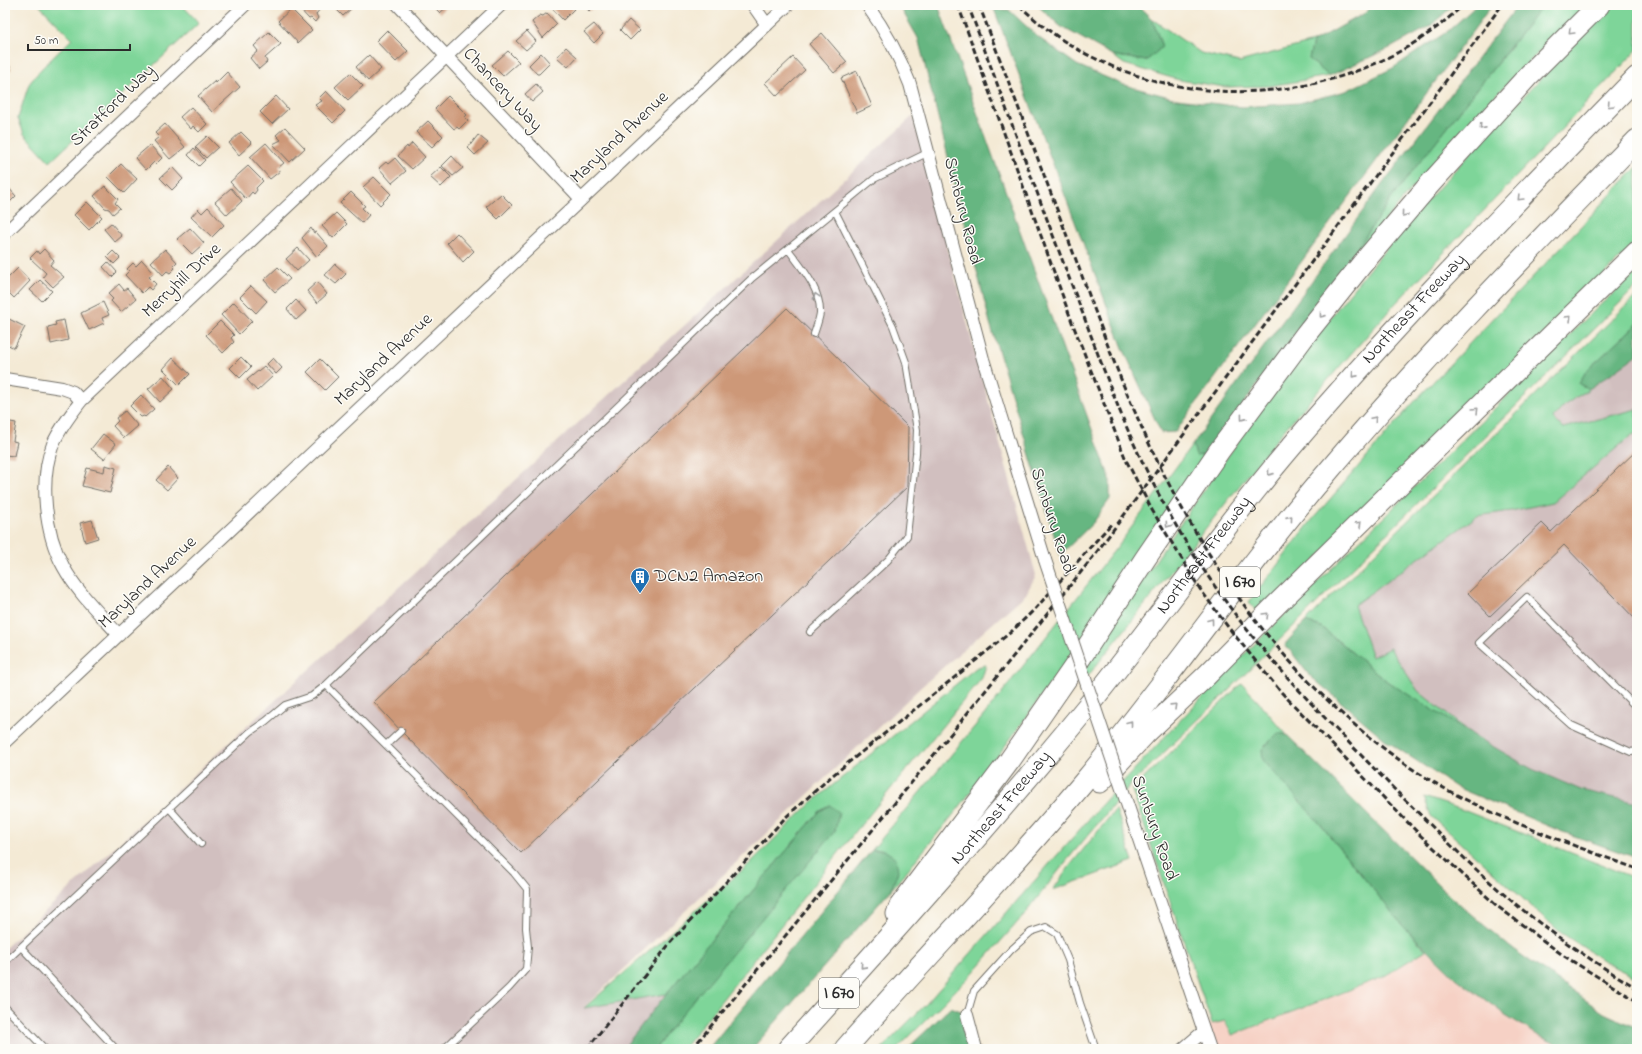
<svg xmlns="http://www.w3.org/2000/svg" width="1642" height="1054" viewBox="0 0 1642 1054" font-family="'Indie Flower',sans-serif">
  <rect width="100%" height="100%" fill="#fdfcf7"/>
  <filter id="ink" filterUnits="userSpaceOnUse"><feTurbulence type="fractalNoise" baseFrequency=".025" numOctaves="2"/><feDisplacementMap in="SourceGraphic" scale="8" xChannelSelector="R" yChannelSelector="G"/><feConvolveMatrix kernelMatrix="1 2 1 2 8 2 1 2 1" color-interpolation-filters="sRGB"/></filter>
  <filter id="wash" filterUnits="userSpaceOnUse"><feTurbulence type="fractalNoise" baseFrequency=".012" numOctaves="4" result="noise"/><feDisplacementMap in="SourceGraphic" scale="16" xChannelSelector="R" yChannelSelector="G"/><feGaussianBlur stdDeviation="0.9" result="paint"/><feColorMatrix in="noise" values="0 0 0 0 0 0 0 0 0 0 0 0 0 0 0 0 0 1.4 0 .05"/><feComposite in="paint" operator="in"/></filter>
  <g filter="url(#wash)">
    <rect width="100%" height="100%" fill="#f4ead5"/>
    <!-- built -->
    <path fill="#f6d1c5" d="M1426,950L1456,978L1504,1014L1539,1036L1567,1049H1208L1201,1026L1225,1021L1232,1035L1383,977Z"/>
    <!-- industrial -->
    <path fill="#d1bfbf" d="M913,116L978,364L1036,575L1026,594L921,687L584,1007L666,994L623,1049H5V948Z
      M1637,355V409L1563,428L1553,418L1566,404Z
      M1637,433V803L1581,790L1532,769L1475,737L1418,691L1390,648L1372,657L1354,605L1477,516L1511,511Z"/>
    <!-- green -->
    <path fill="#7ed599" stroke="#548062" d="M39,5H182L199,23L50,162L24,134L18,118L29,84L42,68L72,39Z
      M1543,5H1586L1492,99L1436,160L1334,282L1393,196Z
      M1612,5H1637V50L1394,305L1284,430L1088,676L1082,671C1165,545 1250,419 1344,300C1426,196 1519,100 1612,5Z
      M1152,19L1201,53L1239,62L1313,42L1309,59L1329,76L1270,86L1225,87L1179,80L1124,64L1112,55L1146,61L1162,47Z
      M1637,167V242L1260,615L1249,602L1312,520L1414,402Z
      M1637,272V286L1220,699L1132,783L1068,859L1024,915L971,975L897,1049H881L927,1003L1103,803L1217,681L1599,306Z
      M1637,295V324L1586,371L1579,384L1589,389L1566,404L1553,418L1563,428L1637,409V433L1632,435L1553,502L1511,511L1477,516L1354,605L1372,657L1390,648L1418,691L1475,737L1388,682L1321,627L1305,622Z
      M1193,444L1196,456L1206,454L1083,638L1023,722L958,809L891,890L898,871L884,850H872L985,714L1117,547Z
      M986,665L982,678L852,836L683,1049H655L678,1019L830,805L819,812L666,994L584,1008L747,866L811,803L977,667Z
      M1242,683L1287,735L1278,733L1321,825L1403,926L1426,950L1383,977L1232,1035L1225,1021L1212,1024L1132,790Z
      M1424,797L1463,810L1637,879V978L1610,965L1560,932L1431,816Z
      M1116,809L1133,861L1053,890L1069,867Z"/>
    <!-- forest -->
    <path fill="#66b681" stroke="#487056" d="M899,5H938L1110,479V499L1093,523L1060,555L990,323L918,38Z
      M1037,5H1137L1152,19L1162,47L1146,61L1112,55L1060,26Z
      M1374,5H1454L1429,27L1390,48L1329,76L1309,59L1313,42L1365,13Z
      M1477,5H1492L1175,432L1161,433L1123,348L994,9L1009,10L1038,37L1077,65L1124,85L1177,99L1243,107L1299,103L1346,91L1393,68L1448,31Z
      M1518,5H1543L1393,196L1334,282L1206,454L1196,456L1193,444L1381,186Z
      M1637,324V355L1589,389L1579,384L1586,371Z
      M1305,622L1321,627L1388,682L1475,736L1532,769L1581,790L1637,803V858L1560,831L1456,787L1388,742L1309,675L1285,644Z
      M1278,733L1287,735L1453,899L1510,947L1604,1013L1637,1028V1049H1567L1539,1036L1504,1014L1456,978L1403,926L1321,825L1263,760L1262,749Z
      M830,805L839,813L835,831L678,1019L655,1049H623L666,994L819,812Z
      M872,850H884L896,858L898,871L891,890L752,1049H708Z
      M951,1007L963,1012L976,1049H907Z"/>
    <g id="blocks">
      <!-- building -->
      <path fill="#cd9878" d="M296,5H318L321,8L316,14L318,18L315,22L311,18L309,19Z
        M335,5H351L353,7L343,16L333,6Z
        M432,5H449L440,13Z
        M549,5H572L575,8L563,20Z
        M584,5H595L589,11Z
        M291,9L312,30L298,43L278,21Z
        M547,13L557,24L543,38L532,22L540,15L543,16Z
        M629,20L640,30L630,40L620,30Z
        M594,24L603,34L594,43L584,32Z
        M387,30L408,51L396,62L376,41Z
        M527,31L536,41L526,50L516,41Z
        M269,32L281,44L265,58L267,62L259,69L250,58L258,51L254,46Z
        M822,33L847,62L834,73L809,44Z
        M566,47L577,57L568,67L557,57Z
        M508,51L519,62L503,76L492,65Z
        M5,52L11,70L5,72Z
        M541,53L550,63L539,74H537L529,65Z
        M369,55L381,69L368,81L356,67Z
        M793,57L805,70L777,96L765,83Z
        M857,71L872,106L857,113L841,78Z
        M227,72L240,87L212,112L198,96L215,81L216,83Z
        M350,73L363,86L348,100L335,87Z
        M536,84L543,92L532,102L525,94Z
        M326,91L345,111L333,123L315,105L322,101L319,98Z
        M276,96L288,109L272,124L260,112Z
        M448,96L467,115L465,117L468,120L459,129L457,127L454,129L435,109Z
        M191,107L207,124L199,132L193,126L191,129L180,117Z
        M428,121L443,136L432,147L416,132Z
        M165,124L185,147L170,159L154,141L159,137L155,133Z
        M285,127L305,148L290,162L273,144L281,140L276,135Z
        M241,132L252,143L239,155L229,143Z
        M478,135L488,143L475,155L468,148Z
        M207,136L218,147L206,158L195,147Z
        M266,143L284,163L279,167L280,171L270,179L250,157Z
        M412,143L425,157L412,169L398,156L407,146L408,148Z
        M150,145L162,158L156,164L154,162L146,170L135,158Z
        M194,148L205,160L199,166L188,155Z
        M452,156L463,168L453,176L442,166Z
        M395,158L406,171L392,183L379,168L386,162L388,164Z
        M121,164L137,179L124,193L108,177Z
        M248,166L263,181L256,188L257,190L254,194L252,192L246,199L230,182Z
        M172,167L183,179L172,190L160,178Z
        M441,167L451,177L441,187L430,177Z
        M374,177L391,194L380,205L363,187Z
        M6,185L16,196L9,203L7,201L5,202Z
        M105,186L118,199L115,203L120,208L113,214L109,209L105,208L94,196Z
        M231,188L242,201L227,215L215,202Z
        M351,192L365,206L362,208L369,215L362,223L340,203Z
        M501,194L512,205L498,219L486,207Z
        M87,202L102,217L89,230L74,215Z
        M208,207L224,225L212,237L191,217L198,209L202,213Z
        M336,213L347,224L333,238L322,226Z
        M111,223L122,236L115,242L104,229Z
        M190,228L204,243L192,254L177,239Z
        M311,228L314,233L316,232L328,246L317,257L302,238Z
        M457,233L474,251L463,262L447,243Z
        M298,248L309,260L297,271L286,259Z
        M44,249L54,260L50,265L64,277L53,287L43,277L46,273L30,258L37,251L39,254Z
        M165,249L177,262L173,266L175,268L170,273L167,271L163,275L151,262Z
        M113,251L120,258L114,264L107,257Z
        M142,260L154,273L149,277L156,284L151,290L148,287L142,293L125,275L129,271L127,269L133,263L136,266Z
        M108,262L117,272L112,277L103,267Z
        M335,264L346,274L336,284L325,275Z
        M278,267L290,279L275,292L264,280Z
        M18,268L30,281L14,298L5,289V281Z
        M40,280L52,291L42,301L30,290Z
        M317,282L327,294L317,303L307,291Z
        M119,284L124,290L127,288L136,299L121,312L111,301L113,299L108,294Z
        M251,286L267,301L256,313L240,297Z
        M296,300L306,311L296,320L287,309Z
        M103,302L109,315L102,318L104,323L89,330L81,313Z
        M234,302L252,321L239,334L221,315Z
        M787,308L908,427L907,487L521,853L401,731L374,702Z
        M5,317L25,327L14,348L5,343Z
        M64,320L68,340L51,344L48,327L56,325L55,322Z
        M220,321L234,335L231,338L234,342L223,353L206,335Z
        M241,357L251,367L240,378L230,368Z
        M173,358L190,374L179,385L163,369Z
        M273,358L282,368L276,374L267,364Z
        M320,359L338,377L325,390L307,372Z
        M264,366L273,376L257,391L247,380Z
        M163,376L174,389L160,402L148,389Z
        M141,395L154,409L145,417L144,416L141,417L130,406Z
        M125,411L138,426L124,438L113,426L118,421L116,418Z
        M5,421L16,423L13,441L17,442L14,456L5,455L7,439H5Z
        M103,434L116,444L104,459L91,449Z
        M1637,450V621L1564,545L1490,616L1468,593L1542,523L1551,532Z
        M105,465L116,468L110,493L82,486L87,468L104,472Z
        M168,467L178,478L167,490L156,480Z
        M92,520L98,538L85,542L80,523Z"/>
    </g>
  </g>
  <g filter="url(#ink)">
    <use href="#blocks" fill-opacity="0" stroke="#716e66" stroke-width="1"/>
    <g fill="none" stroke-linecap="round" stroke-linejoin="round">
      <!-- service casing -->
      <g stroke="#716e66" stroke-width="8">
        <path id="service" d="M788,249C801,267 821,289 820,313C819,320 816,328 814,334
          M810,632L888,560L907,536L916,453L917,430L906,362L893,326L835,211
          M326,685L514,873L527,889L526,928L528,947L526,969L509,988L444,1049
          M1637,708L1527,597L1479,643L1571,725L1631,752L1637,751
          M386,745L401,731
          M169,808L201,844
          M21,947L116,1049
          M5,962L250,732L266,721L285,705L312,696L326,685L751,279L874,179L929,152
          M5,1007L45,1049
          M967,1015L974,991L1011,950L1031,932L1046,927L1057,934L1068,960L1080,1003L1096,1049"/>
      </g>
      <!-- minor casing -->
      <g stroke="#716e66" stroke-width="14">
        <path id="minor" d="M398,5L581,199
          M753,5L767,25
          M867,5C885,30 899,55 910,84L983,359L1045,560
          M5,233L245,5
          M5,379L62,388L73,392L81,401
          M119,635C99,613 77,592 63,566C45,533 39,480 53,444C60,428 71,414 81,401L501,5
          M5,742L788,5
          M1144,854L1210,1049
          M967,1015L976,1049
          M1183,1049L1204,1031"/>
      </g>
      <!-- motorway casing -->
      <g stroke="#716e66" stroke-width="23">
        <g id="motorway">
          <path d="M1100,782L1145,734L1206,676L1276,605L1637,252"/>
          <path d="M897,914L900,906L1010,760L1079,660L1145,559L1219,451L1306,334L1362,264L1429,185L1529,75L1599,5"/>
          <path id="s1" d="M788,1049C891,935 994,821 1091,702C1159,618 1221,529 1291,447C1401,318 1520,198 1637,77"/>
          <path d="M845,1049C924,959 1007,874 1084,782C1169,680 1244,569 1331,468C1428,354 1533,247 1637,140"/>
        </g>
      </g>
      <!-- service -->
      <use href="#service" stroke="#fff" stroke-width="6"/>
      <!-- minor -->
      <use href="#minor" stroke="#fff" stroke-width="12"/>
      <!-- motorway -->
      <use href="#motorway" stroke="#fff" stroke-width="21"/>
      <!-- rail -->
      <path stroke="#2b2b2b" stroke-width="3" stroke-dasharray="6 3" stroke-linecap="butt" d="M958,5L1072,322L1126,460L1152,510L1200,589L1228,627L1281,692L1421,836L1497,906L1564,956L1637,1001
        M968,5C1006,107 1042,208 1081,309C1097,351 1112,394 1130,435C1153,487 1181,538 1214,585C1266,661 1332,725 1396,791C1424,818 1451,846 1479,872C1527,917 1581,955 1637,988
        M979,5C1013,93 1046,180 1079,268C1097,316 1114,365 1135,412C1195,553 1287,686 1417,772C1484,815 1563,841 1637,869
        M1019,5C1138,121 1343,120 1463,5
        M587,1049L671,942L785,818L833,775L1011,632L1036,608L1112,523
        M692,1049L908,787L1093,557L1502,5"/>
      <!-- minor-bridge casing -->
      <g stroke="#716e66" stroke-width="14" stroke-linecap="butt">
        <path id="minor-bridge" d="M1045,560L1144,854"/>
      </g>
      <!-- minor-bridge -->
      <use href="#minor-bridge" stroke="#fff" stroke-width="12"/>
    </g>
    <!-- one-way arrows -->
    <defs><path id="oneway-chevron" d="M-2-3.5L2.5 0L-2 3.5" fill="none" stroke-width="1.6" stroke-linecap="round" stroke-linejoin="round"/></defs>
    <g stroke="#a0a0a0">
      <use href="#oneway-chevron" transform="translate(1571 32) rotate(135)"/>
      <use href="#oneway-chevron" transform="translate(1610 105) rotate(134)"/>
      <use href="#oneway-chevron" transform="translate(1482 127) rotate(132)"/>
      <use href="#oneway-chevron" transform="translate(1520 198) rotate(134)"/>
      <use href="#oneway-chevron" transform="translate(1404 214) rotate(130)"/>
      <use href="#oneway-chevron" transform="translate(816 296) rotate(-107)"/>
      <use href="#oneway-chevron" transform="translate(1322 315) rotate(129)"/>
      <use href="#oneway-chevron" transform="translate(1569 318) rotate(-45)"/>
      <use href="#oneway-chevron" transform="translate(1354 375) rotate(132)"/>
      <use href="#oneway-chevron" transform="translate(1476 410) rotate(-45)"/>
      <use href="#oneway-chevron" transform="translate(1243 418) rotate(127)"/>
      <use href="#oneway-chevron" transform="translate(1374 419) rotate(-49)"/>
      <use href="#oneway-chevron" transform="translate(1270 473) rotate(129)"/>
      <use href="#oneway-chevron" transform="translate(1290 518) rotate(-51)"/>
      <use href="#oneway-chevron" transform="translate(1359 524) rotate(-44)"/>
      <use href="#oneway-chevron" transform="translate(1168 525) rotate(125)"/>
      <use href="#oneway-chevron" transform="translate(1266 615) rotate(-45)"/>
      <use href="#oneway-chevron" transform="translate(1211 621) rotate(-53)"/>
      <use href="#oneway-chevron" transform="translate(1174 706) rotate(-44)"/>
      <use href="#oneway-chevron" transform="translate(1130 723) rotate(-52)"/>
      <use href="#oneway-chevron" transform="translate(863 966) rotate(132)"/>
    </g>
  </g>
  <!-- icons -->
  <defs>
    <g id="building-pin" transform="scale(1)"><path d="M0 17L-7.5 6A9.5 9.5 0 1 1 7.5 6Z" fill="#1f6fb2" stroke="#fdfcf7"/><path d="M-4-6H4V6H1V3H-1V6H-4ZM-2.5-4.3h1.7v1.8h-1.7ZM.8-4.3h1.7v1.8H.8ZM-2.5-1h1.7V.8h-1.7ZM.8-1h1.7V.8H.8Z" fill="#fff"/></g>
  </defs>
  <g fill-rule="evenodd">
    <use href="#building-pin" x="640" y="577"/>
  </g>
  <g text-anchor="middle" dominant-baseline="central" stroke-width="3" stroke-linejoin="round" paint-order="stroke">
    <!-- shield labels -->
    <g fill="#fdfcf7" stroke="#6a6a68" stroke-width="1">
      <rect x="1220" y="567" width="40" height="30" rx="3"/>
      <rect x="819" y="978" width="40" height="30" rx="3"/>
    </g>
    <g font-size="17" font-weight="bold" fill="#2b2b2b">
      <text x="1240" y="582">I 670</text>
      <text x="839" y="993">I 670</text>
    </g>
    <!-- street labels -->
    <g font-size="18" fill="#2b2b2b" stroke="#fdfcf7">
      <text transform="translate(502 90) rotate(47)">Chancery Way</text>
      <text transform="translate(113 106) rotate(-44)">Stratford Way</text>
      <text transform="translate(620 138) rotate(-43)">Maryland Avenue</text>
      <text transform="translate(962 211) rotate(76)">Sunbury Road</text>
      <text transform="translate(182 281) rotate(-43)">Merryhill Drive</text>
      <text stroke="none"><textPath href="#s1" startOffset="970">Northeast Freeway</textPath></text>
      <text transform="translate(384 360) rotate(-43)">Maryland Avenue</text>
      <text transform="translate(1052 521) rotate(72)">Sunbury Road</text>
      <text stroke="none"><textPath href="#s1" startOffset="646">Northeast Freeway</textPath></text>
      <text transform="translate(148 583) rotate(-43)">Maryland Avenue</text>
      <text stroke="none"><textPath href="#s1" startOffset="322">Northeast Freeway</textPath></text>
      <text transform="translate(1154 828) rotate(71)">Sunbury Road</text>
    </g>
    <!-- poi labels -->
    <g font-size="18" fill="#2b2b2b" stroke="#fdfcf7" text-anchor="start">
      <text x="654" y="577">DCN2 Amazon</text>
    </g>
  </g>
  <!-- margin -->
  <rect width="1642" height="1054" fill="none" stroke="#fdfcf7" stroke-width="20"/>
  <!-- scale -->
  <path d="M28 44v6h102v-6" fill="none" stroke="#2b2b2b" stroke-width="2"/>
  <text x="34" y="44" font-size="12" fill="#2b2b2b" stroke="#fdfcf7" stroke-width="3" paint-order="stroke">50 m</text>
</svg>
